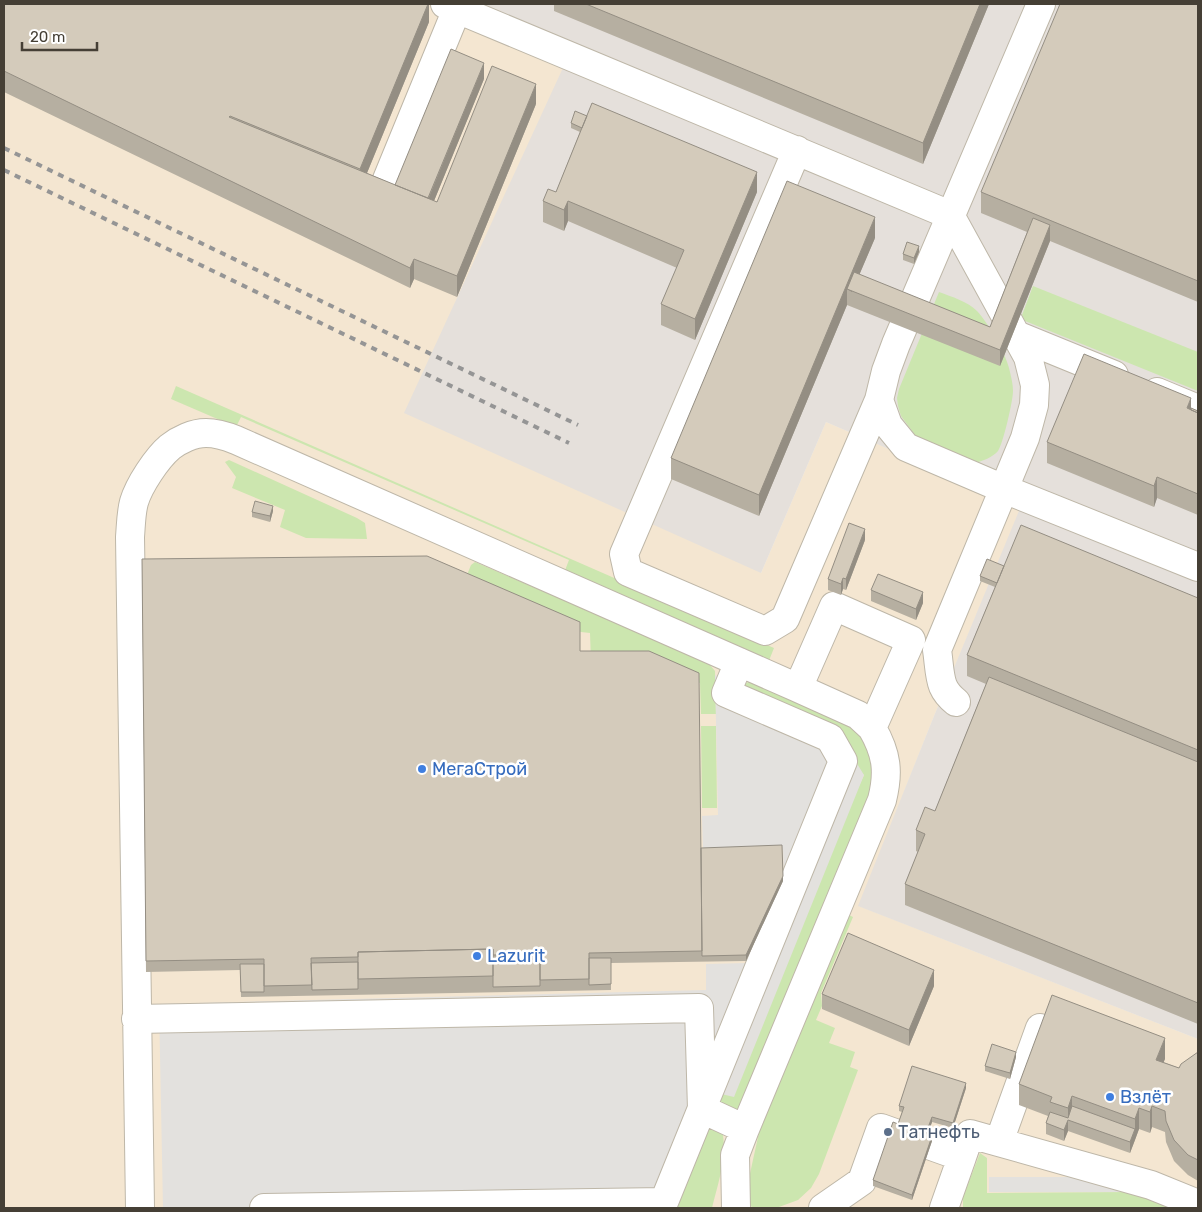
<svg xmlns="http://www.w3.org/2000/svg" width="1202" height="1212" viewBox="0 0 1202 1212" font-family="Rubik,sans-serif">
  <rect width="100%" height="100%" fill="#f3efe6"/>
  <!-- commercial -->
  <path fill="#f4e6d1" d="M4,4H439L567,58L761,573L826,422L1022,506L934,716L859,906L1198,1039V1208H4Z"/>
  <!-- industrial -->
  <path fill="#e5e0db" d="M439,4H1198V1039L858,906L934,716L1021,506L826,422L761,573L404,413L567,59Z"/>
  <!-- green -->
  <path fill="#cce6af" d="M1033,286L1198,352V391L1025,321L1022,315Z
    M939,292C952,297 967,301 977,311C989,324 1005,352 1009,368C1011,376 1013,384 1013,391C1013,401 1003,444 998,451C993,457 981,462 974,463L923,442L915,435L901,416L898,406L897,398L899,389Z
    M176,386L774,648L768,663L564,573L569,560L241,417L236,427L171,399Z
    M229,460L357,518L365,523L367,539L306,538L280,527L285,510L232,488L236,477L225,462Z
    M475,562L706,661L710,665L715,671L716,714H701L700,683L649,661H591L590,633L581,632L464,582L471,565Z
    M754,680L847,722L861,735L874,761L872,790L739,1110L721,1103L717,1098L864,775L738,686Z
    M701,726H716L717,808H702Z
    M845,913L853,917L821,993L822,1006L816,1020L835,1028L829,1043L855,1052L850,1067L858,1070L819,1174L811,1188L798,1200L779,1207L771,1208H755L750,1206L747,1202V1187L762,1119Z
    M705,1126L722,1130C728,1156 718,1183 712,1208H671Z
    M980,1153L987,1158V1193L1136,1192L1183,1208H963V1197Z"/>
  <!-- parking -->
  <path fill="#e3e1de" d="M715,675L837,731L864,775L734,1097L717,1093L671,1208H163L159,1004L706,990V964L747,963L784,882L783,850L703,852L702,816L718,815Z
    M989,1177H1126V1192H989Z"/>
  <g fill="none" stroke-linecap="round" stroke-linejoin="round">
    <!-- minor casing -->
    <g stroke="#beb7a8" stroke-width="30">
      <path id="minor" d="M445,4L950,215L1028,357L1035,385L1034,405L1025,438L937,650C939,662 939,676 943,686C946,693 951,698 956,702
        M1041,4L896,344L886,371L879,400L888,425L906,447L1004,489L1198,567
        M797,150L624,554L628,572L765,631L785,619L879,400
        M381,194L457,9
        M1016,335L1114,375
        M1157,392L1198,409
        M798,688L858,715L872,728
        M136,1019L699,1008L702,1109L745,1129
        M999,1142L1040,1028
        M140,1208L130,537C131,525 131,513 134,502C139,485 157,458 170,447C179,440 193,433 206,433C216,433 226,436 236,440L798,688L834,606L911,640L872,728C887,754 889,772 882,800L745,1129L735,1155L736,1208
        M264,1208L664,1202L843,761L830,738L726,693L739,662
        M823,1208L862,1181L881,1128L962,1157L970,1134L1151,1185L1198,1204
        M944,1208L962,1157"/>
    </g>
    <!-- minor -->
    <use href="#minor" stroke="#fff" stroke-width="28"/>
    <!-- rail -->
    <path stroke="#959595" stroke-width="4" stroke-dasharray="6 6" stroke-linecap="butt" d="M4,148L578,425
      M4,170L569,443"/>
  </g>
  <!-- wall -->
  <path fill="#b6afa1" d="M4,4H429V22L367,173L395,185L484,79L434,201L437,202L536,104L457,297L414,279L410,288L4,92Z
    M554,4H989L923,164L554,11Z
    M1198,4V302L1050,241L1000,366L847,305L759,516L671,479V458L875,238L859,275L990,327L1027,232L981,213V192Z
    M571,123L757,192L695,340L661,325V304L677,268L568,221L564,231L543,222V201L556,192L580,132L571,128Z
    M919,252L914,264L903,260V254Z
    M1191,408L1198,411V515L1157,498L1154,507L1047,463V442Z
    M273,511L270,522L252,517V512Z
    M865,540L846,590L843,589L841,595L828,590V579Z
    M142,559L580,651L701,848L783,881L746,961L611,963V990L241,997L240,970L146,972Z
    M1004,566L1198,598V1024L905,905V884L918,852L916,851V830L935,811L986,684L967,676V655L995,587L980,581V576Z
    M871,590L923,603L916,620L871,601Z
    M934,986L909,1046L822,1009V994Z
    M1198,1052V1181L1188,1175L1174,1161L1166,1142L1165,1132L1152,1127L1150,1133L1139,1129L1130,1153L1068,1131L1064,1141L1046,1134V1123L1048,1116L1019,1105V1084L1165,1059L1163,1062L1179,1068Z
    M1016,1057L1010,1079L985,1071V1066Z
    M966,1088L953,1128L932,1122L928,1134L932,1141L912,1200L873,1186V1180L898,1124L902,1112L899,1111V1106Z"/>
  <!-- shaded-wall -->
  <path fill="#948e83" d="M428,4H429V22L360,190V169Z
    M980,4H989L923,164V143Z
    M484,63V79L427,218V202Z
    M536,84V104L457,297V276Z
    M757,172V192L695,340V319Z
    M568,201V221L564,231V210Z
    M875,217V238L852,292L847,289V305L759,516V495Z
    M1050,225V241L1000,366V350Z
    M919,246V252L914,264V258Z
    M414,259V279L410,288V268Z
    M1191,398V419L1187,408Z
    M1157,477V498L1154,507V486Z
    M273,506V511L270,522V516Z
    M865,529V540L846,590V579Z
    M843,578V589L841,595V584Z
    M923,592V603L916,620V609Z
    M783,876V881L746,961V955Z
    M934,970V986L909,1046V1030Z
    M1165,1038V1059L1156,1081V1060Z
    M1016,1052V1057L1010,1079V1073Z
    M966,1083V1088L953,1128V1123Z
    M1072,1096V1117L1068,1120V1108Z
    M1152,1106V1127L1150,1133V1112Z
    M1139,1108V1129L1135,1140V1119Z
    M932,1117V1122L926,1139V1133Z
    M1068,1120V1131L1064,1141V1130Z
    M1135,1129V1140L1130,1153V1142Z
    M932,1136V1141L912,1200V1195Z"/>
  <!-- building -->
  <path fill="#d4cbbb" stroke="#948e83" d="M4,4H428L360,169L230,116L229,117L437,202L492,66L536,84L457,276L414,259L410,268L4,71Z
    M586,4H980L923,143Z
    M1060,4H1198V281L981,192Z
    M451,49L484,63L428,198L395,185Z
    M592,103L757,172L695,319L661,304L684,250L568,201L564,210L543,201L548,189L556,192Z
    M575,111L587,116L582,128L571,123Z
    M787,181L875,217L759,495L671,458Z
    M1033,218L1050,225L1000,350L847,289L854,272L990,327Z
    M907,242L919,246L914,258L903,254Z
    M1084,354L1191,398L1187,408L1198,413V494L1157,477L1154,486L1047,442Z
    M1191,408L1198,411V413L1191,410Z
    M255,501L273,506L270,516L252,512Z
    M849,523L865,529L846,579L843,578L841,584L828,579Z
    M1021,525L1198,598V750L967,655Z
    M427,556L580,622V651H649L699,673L702,951L589,953V979L540,980V954L493,955V949L358,952V957L311,958L312,985L264,986V959L146,961L142,559Z
    M987,559L1004,566L997,583L980,576Z
    M878,574L923,592L916,609L871,590Z
    M989,677L1198,762V1003L905,884L925,834L916,830L925,807L935,811Z
    M782,845L783,876L746,955L702,956L701,848Z
    M848,933L934,970L909,1030L822,994Z
    M493,949V976L358,979V952Z
    M589,958H611V984L589,985Z
    M540,959V986L493,987V960Z
    M358,962V989L312,990L311,963Z
    M240,964H264V992H241Z
    M1052,995L1165,1038L1156,1060L1179,1068L1181,1064L1198,1052V1160L1188,1155L1174,1140L1166,1121L1165,1111L1152,1106L1150,1112L1139,1108L1135,1119L1072,1096L1068,1108L1050,1102L1052,1097L1019,1084Z
    M992,1044L1016,1052L1010,1073L985,1066Z
    M912,1066L966,1083L953,1123L932,1117L926,1133L932,1136L912,1195L873,1180L893,1122L898,1124L904,1107L899,1106Z
    M1072,1106L1135,1129L1130,1142L1068,1120L1064,1130L1046,1123L1050,1112L1068,1118Z"/>
  <!-- markers -->
  <g fill="#3f7fe0" stroke="#fff" stroke-width="2">
    <circle cx="422" cy="769" r="5"/>
    <circle cx="477" cy="956" r="5"/>
    <circle cx="1110" cy="1097" r="5"/>
  </g>
  <circle fill="#5c6f8a" stroke="#fff" stroke-width="2" cx="888" cy="1132" r="5"/>
  <g text-anchor="middle" dominant-baseline="central" stroke-width="5" stroke-linejoin="round" paint-order="stroke">
    <!-- shop labels -->
    <g font-size="18" fill="#366cbe" stroke="#fff" text-anchor="start">
      <text x="432" y="769">МегаСтрой</text>
      <text x="487" y="956">Lazurit</text>
      <text x="1120" y="1097">Взлёт</text>
    </g>
    <!-- service labels -->
    <g font-size="18" fill="#4e5e75" stroke="#fff" text-anchor="start">
      <text x="898" y="1132">Татнефть</text>
    </g>
  </g>
  <!-- border -->
  <rect width="1202" height="1212" fill="none" stroke="#453f35" stroke-width="10"/>
  <!-- scale -->
  <path d="M22 42v8h75v-8" fill="none" stroke="#453f35" stroke-width="2.5"/>
  <text x="30" y="42" font-size="15" fill="#453f35" stroke="#ffffff" stroke-width="4" paint-order="stroke">20 m</text>
</svg>
